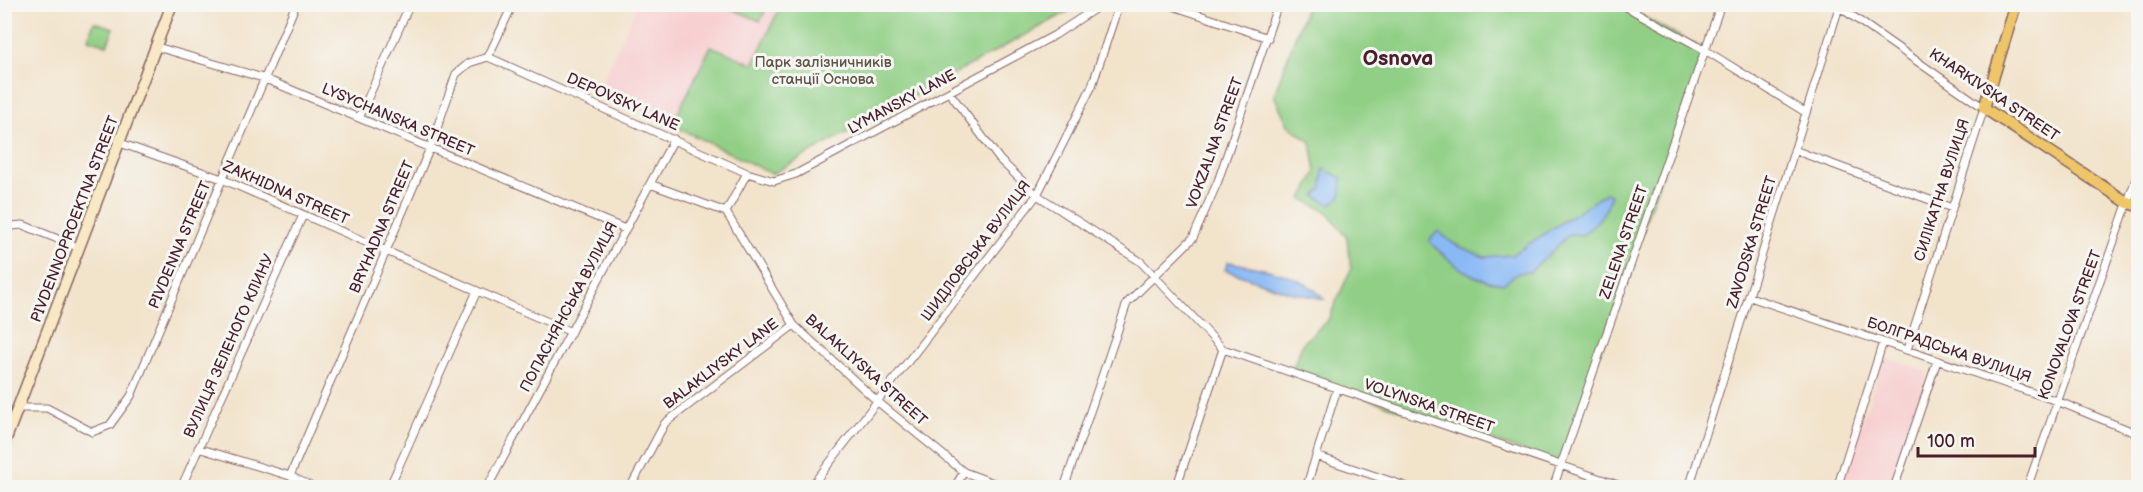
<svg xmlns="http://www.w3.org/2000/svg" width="2143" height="492" viewBox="0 0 2143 492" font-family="'Balsamiq Sans',sans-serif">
  <rect width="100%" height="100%" fill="#f6f6f2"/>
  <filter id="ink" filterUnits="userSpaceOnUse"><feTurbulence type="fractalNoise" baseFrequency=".0167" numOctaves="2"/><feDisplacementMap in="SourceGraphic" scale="12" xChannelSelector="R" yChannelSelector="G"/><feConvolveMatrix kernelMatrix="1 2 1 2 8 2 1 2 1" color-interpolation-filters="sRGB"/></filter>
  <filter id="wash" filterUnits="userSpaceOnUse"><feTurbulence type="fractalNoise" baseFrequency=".008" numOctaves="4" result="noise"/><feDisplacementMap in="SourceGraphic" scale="24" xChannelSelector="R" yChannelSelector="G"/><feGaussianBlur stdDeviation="1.35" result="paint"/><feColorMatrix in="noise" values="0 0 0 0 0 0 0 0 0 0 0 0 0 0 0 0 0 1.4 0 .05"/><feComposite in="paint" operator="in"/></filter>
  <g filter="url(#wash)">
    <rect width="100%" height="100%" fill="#f2e3cb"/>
    <!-- built -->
    <path fill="#f7cfd0" d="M637,5H782L753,64L711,46L672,125L597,92Z
      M1884,357L1928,372L1889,487L1840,488Z"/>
    <!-- green -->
    <path fill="#90cf85" stroke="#6d7758" stroke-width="1.5" d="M723,5H768L760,21Z
      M781,5V4L1080,5L772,174L672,125L711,46L753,64Z
      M1307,5H1621L1705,50L1561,464L1291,373L1303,343L1328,320L1351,269L1347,238L1328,212L1302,199L1316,172L1311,142L1288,125L1274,95Z
      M94,22L114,28L107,45L88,39Z"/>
    <!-- water -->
    <path fill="#89b9f5" stroke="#6a6c90" stroke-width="1.5" d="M1323,169L1342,178L1341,196L1331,205L1315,196L1322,188Z
      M1606,193L1611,195C1607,213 1596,223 1583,235L1570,234L1530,272L1518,273L1503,284C1472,281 1449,262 1429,241L1438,231L1454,244L1484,257L1512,255Z
      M1228,262C1259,268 1302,273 1324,299L1289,292L1225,270Z"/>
  </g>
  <g filter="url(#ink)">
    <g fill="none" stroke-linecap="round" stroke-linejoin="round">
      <!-- street casing -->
      <g stroke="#856463" stroke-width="9">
        <path id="street" d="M1167,4L1268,38
          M1621,4L1705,50L1805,112
          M1838,6L1984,108L1907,350
          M157,47L263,78L625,229
          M488,57L747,173
          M949,92L1000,160L1037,195L1141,262L1223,349L1176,488
          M359,118L410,4
          M120,143L222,179L571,332
          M1794,150L1952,208
          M650,184L726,212L794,325L878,402L964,472L1007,488
          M726,212L747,173L774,181L796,174L1055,35L1102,4
          M4,234L11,226L23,225L80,248
          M1750,297L2057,401L2138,434
          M1223,349L1627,488
          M18,408H47L92,432L110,425L131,396L296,4
          M198,448L290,476L315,488
          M1316,456L1411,488
          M290,476L430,148L456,74L469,63L488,57L513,4
          M181,488L303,215
          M389,488L477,291
          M487,488L674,139
          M630,488L665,423L794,325
          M810,488L1037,195L1092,86L1119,4
          M954,488L964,472
          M1064,488L1127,303L1193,238L1218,181L1278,4
          M1306,488L1337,389
          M1553,488L1721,4
          M1689,488L1840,4
          M1837,488L1883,342
          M1894,488L1937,361
          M2027,488L2138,173"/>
      </g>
      <!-- secondary casing -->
      <g stroke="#856463" stroke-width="13">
        <path id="secondary" d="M4,444L172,4"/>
      </g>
      <!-- primary casing -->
      <g stroke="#856463" stroke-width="13">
        <path id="primary" d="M2016,4L1984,108L2128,203L2138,206"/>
      </g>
      <!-- street -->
      <use href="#street" stroke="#fff" stroke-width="7"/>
      <!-- secondary -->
      <use href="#secondary" stroke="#f8e8c3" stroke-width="10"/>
      <!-- primary -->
      <use href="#primary" stroke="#eec569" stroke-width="10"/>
    </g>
  </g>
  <g text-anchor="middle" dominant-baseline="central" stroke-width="6" stroke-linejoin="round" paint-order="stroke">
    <!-- park labels -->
    <g font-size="15" fill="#5f5446" stroke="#f6f6f2">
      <text x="823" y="62">Парк залізничників<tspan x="823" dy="17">станції Основа</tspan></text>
    </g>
    <!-- street labels -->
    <g font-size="15" fill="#4a1f2b" stroke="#f6f6f2">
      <text transform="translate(1994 95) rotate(34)">KHARKIVSKA STREET</text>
      <text transform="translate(623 102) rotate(24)">DEPOVSKY LANE</text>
      <text transform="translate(902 102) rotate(-28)">LYMANSKY LANE</text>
      <text transform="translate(398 120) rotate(23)">LYSYCHANSKA STREET</text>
      <text transform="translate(1215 143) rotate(-70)">VOKZALNA STREET</text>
      <text transform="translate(1942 190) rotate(-72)">СИЛІКАТНА ВУЛИЦЯ</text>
      <text transform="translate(286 193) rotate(24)">ZAKHIDNA STREET</text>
      <text transform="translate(75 219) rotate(-69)">PIVDENNOPROEKTNA STREET</text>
      <text transform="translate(382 227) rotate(-67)">BRYHADNA STREET</text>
      <text transform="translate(1624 242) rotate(-71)">ZELENA STREET</text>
      <text transform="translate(1752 242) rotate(-73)">ZAVODSKA STREET</text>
      <text transform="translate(180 245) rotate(-67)">PIVDENNA STREET</text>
      <text transform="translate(976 251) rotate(-53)">ШИДЛОВСЬКА ВУЛИЦЯ</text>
      <text transform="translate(569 307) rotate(-62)">ПОПАСНЯНСЬКА ВУЛИЦЯ</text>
      <text transform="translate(2070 325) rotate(-70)">KONOVALOVA STREET</text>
      <text transform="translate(229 346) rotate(-66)">ВУЛИЦЯ ЗЕЛЕНОГО КЛИНУ</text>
      <text transform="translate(1949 350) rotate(19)">БОЛГРАДСЬКА ВУЛИЦЯ</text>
      <text transform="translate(721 364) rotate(-37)">BALAKLIYSKY LANE</text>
      <text transform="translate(866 370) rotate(42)">BALAKLIYSKA STREET</text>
      <text transform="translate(1429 406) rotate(19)">VOLYNSKA STREET</text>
    </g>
    <!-- district labels -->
    <g font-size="21" font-weight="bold" fill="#4a1f2b" stroke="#f6f6f2">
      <text x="1398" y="58">Osnova</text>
    </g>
  </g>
  <!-- margin -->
  <rect width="2143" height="492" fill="none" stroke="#f6f6f2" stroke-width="24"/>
  <!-- scale -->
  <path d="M1918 447v9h117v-9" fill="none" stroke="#4a1f2b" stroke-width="3"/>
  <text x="1927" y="447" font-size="18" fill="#4a1f2b" stroke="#f6f6f2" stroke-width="4.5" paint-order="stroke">100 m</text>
</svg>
